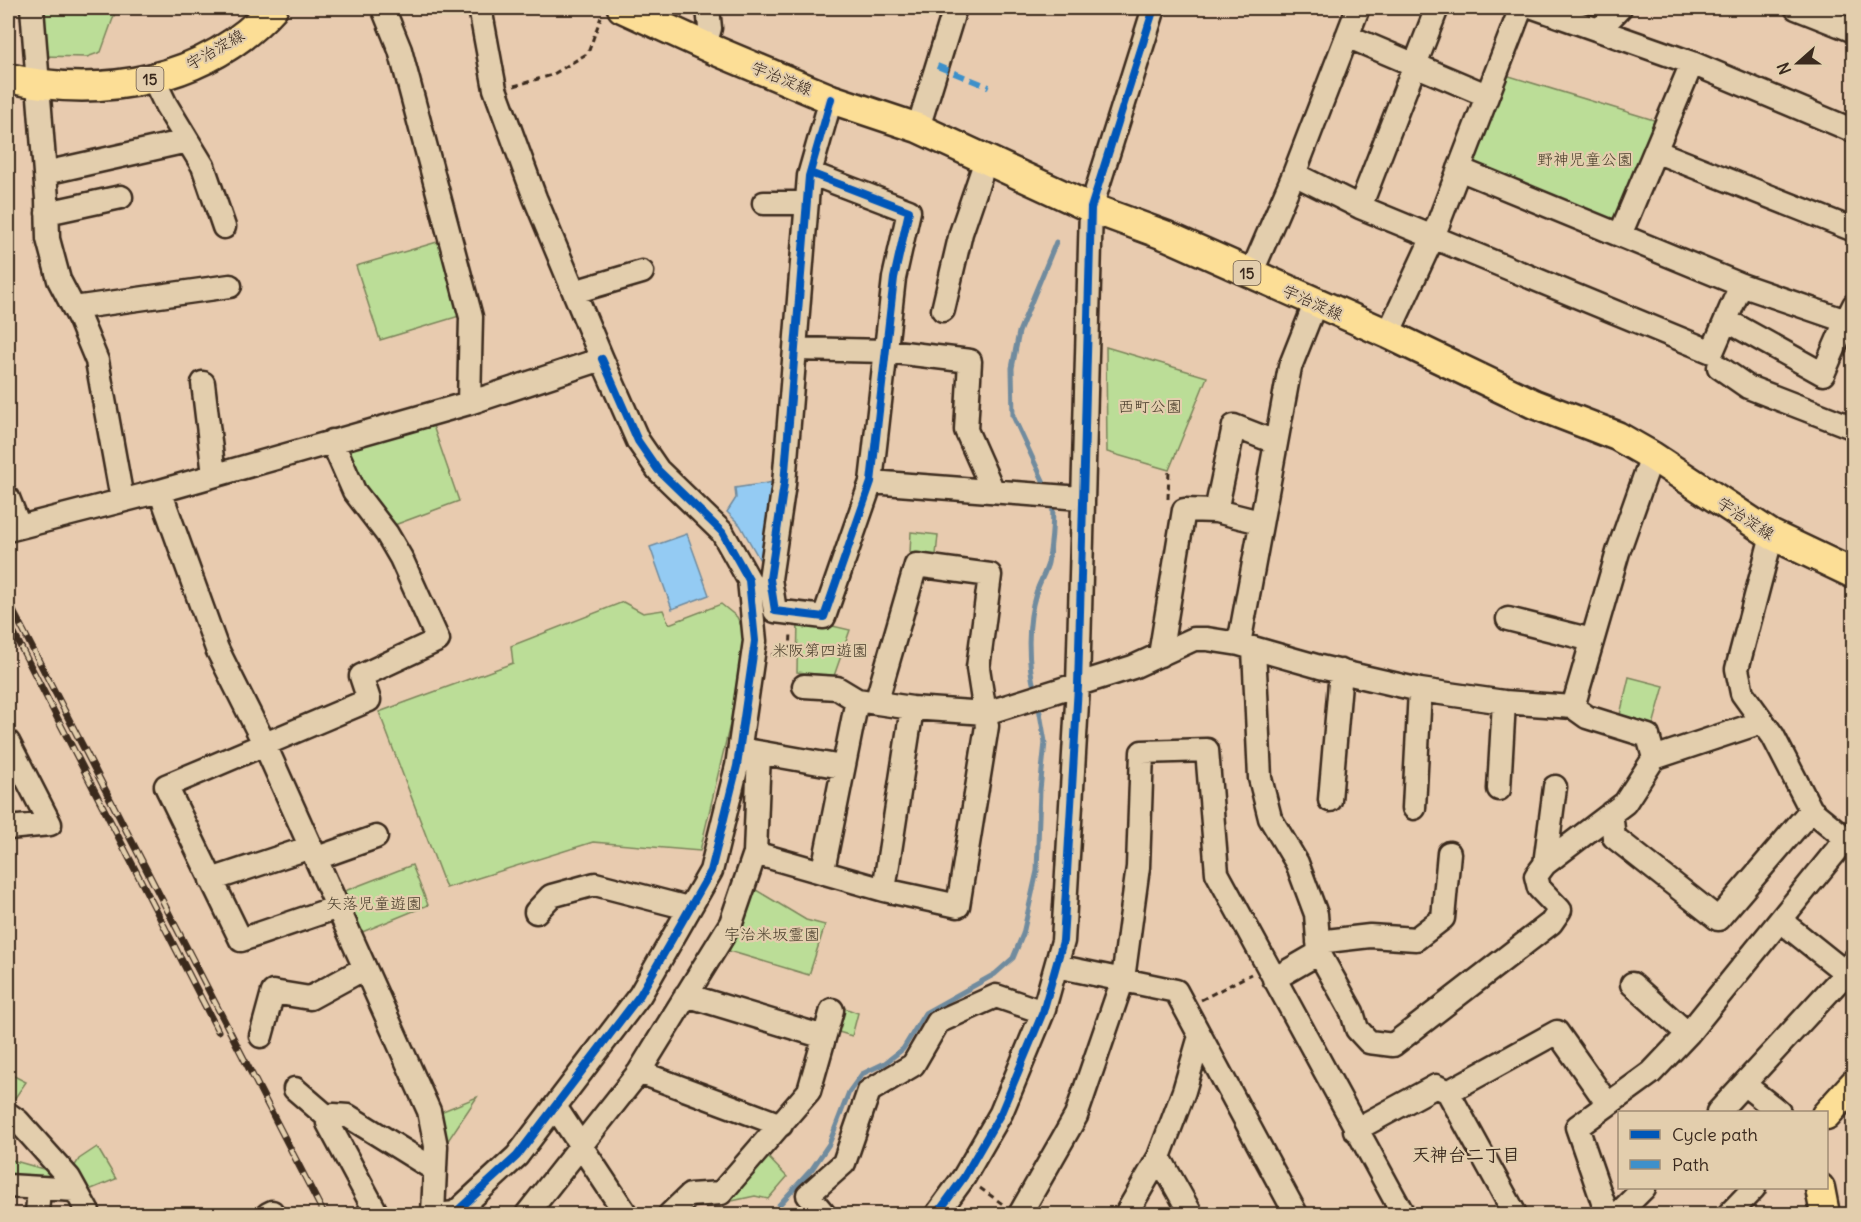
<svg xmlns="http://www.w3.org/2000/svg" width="1861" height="1222" viewBox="0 0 1861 1222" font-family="Delius,'Klee One',sans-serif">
  <rect width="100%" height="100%" fill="#e8cbaf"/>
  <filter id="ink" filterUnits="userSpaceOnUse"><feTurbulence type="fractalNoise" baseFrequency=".0167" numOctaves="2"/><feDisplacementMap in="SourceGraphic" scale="12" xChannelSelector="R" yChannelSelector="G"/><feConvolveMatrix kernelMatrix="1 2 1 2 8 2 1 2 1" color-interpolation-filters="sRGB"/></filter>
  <g filter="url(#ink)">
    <!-- green -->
    <path fill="#bbdd97" stroke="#7b845a" stroke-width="1.5" d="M36,8H72L85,15L93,8H113L116,10L101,52L87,57L40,56Z
      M1496,72L1667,124L1620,235L1459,169Z
      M444,240L466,314L380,340L356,266Z
      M1106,347L1207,377L1169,470L1107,452Z
      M431,420L459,501L389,527L358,487L343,450Z
      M911,532L938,535L936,555L910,553Z
      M623,602L643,613L663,610L669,624L721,604L737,617L745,635L743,669L700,851L593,842L446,888L379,712L513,663L511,646Z
      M798,618L850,630L834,676L797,672Z
      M1629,677L1664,686L1652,729L1619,719Z
      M412,865L428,905L355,935L337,894Z
      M756,890L806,920L825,925L809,975L729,951Z
      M839,1006L858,1013L852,1036L832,1030Z
      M12,1075L26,1082L10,1105L8,1103V1077Z
      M477,1097L443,1148L438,1113Z
      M97,1147L116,1179L84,1192L71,1172L79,1159Z
      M765,1154L787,1177L768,1199L755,1196L727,1202Z
      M8,1159L50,1171L57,1178L8,1179Z"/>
    <!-- water -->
    <path fill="#94cbf3" stroke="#708b9e" stroke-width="1.5" d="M774,482L768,561L761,562L740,525L727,512L736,498L735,488Z
      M687,534L709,595L672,609L650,547Z"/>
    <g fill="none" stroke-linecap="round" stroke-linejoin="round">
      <!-- stream -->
      <path stroke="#708b9e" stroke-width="5" d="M1047,489L1013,416L1012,368L1019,332L1056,242
        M1035,691C1027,662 1027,622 1036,593C1039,583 1045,574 1048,563C1052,543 1053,524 1053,503
        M782,1214L779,1205L812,1169L829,1144L849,1092L862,1074L885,1063L903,1049L925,1013L995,974L1013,958L1023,934L1037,871L1040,790L1045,742L1038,702"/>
      <!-- minor casing -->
      <g stroke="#3b2a1e" stroke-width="27">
        <path id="minor" d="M32,8L47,199L48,239L59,280L80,320L97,361L122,499
          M383,8L400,50L471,317L469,403
          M1358,8L1294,174L1360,207L1712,352L1741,285
          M1536,8L1692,63L1854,131
          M1796,8L1854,31
          M1599,30L1620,8
          M1347,36L1486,95
          M705,46L710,28L708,8
          M153,78L166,105L203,166L224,227
          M918,128L955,8
          M1655,151L1854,230
          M1459,169L1741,285L1846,321L1854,305
          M45,173L187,141
          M810,173L909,211L894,278L871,482L824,617L775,611L770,579L784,484L809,176L831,99
          M764,203H807
          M1360,207L1437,8
          M47,213L121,197
          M1620,235L1692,63
          M1251,274L1294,174
          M574,292L642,272
          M74,308L230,286
          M943,310L961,233L986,160
          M1726,320L1823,374L1846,321L1854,324
          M1388,334L1433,237L1521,8
          M795,349L887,351L970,361L966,430L993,491
          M1719,367L1748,387L1854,428
          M203,383L214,475
          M332,441L354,491L387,534L401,558L438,640L361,676L369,700L166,786L241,940L338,907
          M871,482L1081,498
          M160,491L217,649L264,743L429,1111L436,1146L433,1214
          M8,498L19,526
          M1216,511L1234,426L1275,442
          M8,530L160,491L469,403L602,359L535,198L495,89L480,8
          M1772,535L1737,669L1742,693L1773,736L1811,810L1854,845
          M1508,619L1592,640
          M1239,644L1290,367L1315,304
          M1254,649L1260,778L1270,818L1297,863L1316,914L1319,953
          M1160,655L1184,510L1216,511L1260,522
          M804,686L837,688L857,700L912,708L986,713L1133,667L1194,639H1207L1239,644L1320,667L1420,690L1504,702L1573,707L1587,717L1648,736L1654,758
          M1573,707L1618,552L1652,456
          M8,742L50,824L8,828
          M746,750L842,767
          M759,753L755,853L884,890L958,906L987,726L978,668L990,575L916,565L876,703
          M1499,789L1504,702
          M1330,800L1341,671
          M1414,808L1420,690
          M1611,813L1614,837L1718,919L1811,810
          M317,858L376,837
          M1545,864L1555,787
          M823,870L857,700
          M211,880L311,847
          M884,890L912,708
          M536,912L551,896L595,884L688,908
          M1781,921L1846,973
          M1318,942L1370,936L1416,939L1443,918L1449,853
          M1056,966L1176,991L1296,1214
          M1274,979L1319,953L1352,1012L1357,1029L1369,1042L1393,1045L1551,923L1560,910L1539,888L1536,876L1545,864L1625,803L1654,758L1762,722
          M1632,984L1688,1034
          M686,995L824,1037
          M261,1036L273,992L310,998L365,968
          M639,1072L781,1125
          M1745,1085L1779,1112
          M295,1089L331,1120
          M1448,1092L1557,1032L1607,1103
          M556,1108L626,1214
          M1718,1112L1846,973L1854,960
          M8,1114L18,1121L69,1178L89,1214
          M1355,1130L1436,1086L1448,1092L1515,1214
          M1159,1157L1191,1214
          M8,1186L75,1190
          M37,1214L39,1188
          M268,1214L272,1212
          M377,1214L328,1123L334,1115L348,1116L435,1170
          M446,1214L455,1213L517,1156L640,995L711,871L737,766L755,641L749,580L722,532L658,470L638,441L602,359
          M527,1214L639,1072L731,923L755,853
          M670,1214L690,1195L721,1193L809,1091L832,1010
          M824,1214L808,1195L844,1163L869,1091L913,1065L938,1022L996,996L1043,1012
          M937,1214L964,1177L1001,1113L1043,1012L1063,941L1078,686L1091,208L1154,8
          M1020,1214L1076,1116L1123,979L1138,867L1142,752L1207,750L1217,873L1403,1214
          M1126,1214L1159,1157L1184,1091L1200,1036
          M1607,1214L1577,1127L1651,1073L1688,1034L1846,839
          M1618,1214L1644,1188
          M1729,1214L1754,1188"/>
      </g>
      <!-- major casing -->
      <g stroke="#3b2a1e" stroke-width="33">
        <path id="major" d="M622,8L714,50L831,99L918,128L1091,208L1167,236L1388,334L1534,404L1617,436L1652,456L1772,535L1854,574
          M8,78C101,99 206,82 273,8
          M1826,1115L1854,1084
          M1820,1188L1825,1214"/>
      </g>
      <!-- path -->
      <path stroke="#3b2a1e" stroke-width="3" stroke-dasharray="6 4.5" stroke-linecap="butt" d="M514,86L552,75L588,53L601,17
        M1168,499L1169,470
        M771,655L790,654L791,632
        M1201,1000L1251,974
        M980,1188L1004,1205"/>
      <!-- minor -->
      <use href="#minor" stroke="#e3cead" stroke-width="22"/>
      <!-- major -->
      <use href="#major" stroke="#fcde96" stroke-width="28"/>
      <!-- rail casing -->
      <g stroke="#3b2a1e" stroke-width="7">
        <path id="rail" d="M8,601L324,1214
          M8,622L218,1031"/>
      </g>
      <!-- rail -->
      <use href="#rail" stroke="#e3cead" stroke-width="4.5" stroke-dasharray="14" stroke-linecap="butt"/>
      <!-- quiet -->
      <path stroke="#3e90ca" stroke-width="6" stroke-dasharray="12 6" stroke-linecap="butt" d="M937,66L989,87"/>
      <!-- cycleway casing -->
      <g stroke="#e3cead" stroke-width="11">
        <path id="cycleway" d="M810,173L909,211L894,278L871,482L824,617L775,611L770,579L784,484L809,176L831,99
          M446,1214L455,1213L517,1156L640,995L711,871L737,766L755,641L749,580L722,532L658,470L638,441L602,359
          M937,1214L964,1177L1001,1113L1043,1012L1063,941L1078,686L1091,208L1154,8"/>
      </g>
      <!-- cycleway -->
      <use href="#cycleway" stroke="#0057b8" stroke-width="8"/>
    </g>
  </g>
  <g text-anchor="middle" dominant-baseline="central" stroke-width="4.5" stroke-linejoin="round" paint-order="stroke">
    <!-- shield labels -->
    <g fill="#e3cead" stroke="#6d5b49" stroke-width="1.5">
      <rect x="136.5" y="67" width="27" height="24" rx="4.5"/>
      <rect x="1233.5" y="261" width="27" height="24" rx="4.5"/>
    </g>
    <g font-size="15" font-weight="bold" fill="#3b2a1e">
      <text x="150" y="79">15</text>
      <text x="1247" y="273">15</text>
    </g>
    <!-- street labels -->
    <g font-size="16" fill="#3b2a1e" stroke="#e3cead">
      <text transform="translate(215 49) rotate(-30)">宇治淀線</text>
      <text transform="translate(782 78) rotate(22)">宇治淀線</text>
      <text transform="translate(1313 302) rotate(24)">宇治淀線</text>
      <text transform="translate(1746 518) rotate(33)">宇治淀線</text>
    </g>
    <!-- park labels -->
    <g font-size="16" fill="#483c2a" stroke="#e3cead">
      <text x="1585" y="159">野神児童公園</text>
      <text x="1150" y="406">西町公園</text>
      <text x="820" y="650">米阪第四遊園</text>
      <text x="374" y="903">矢落児童遊園</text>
      <text x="772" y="934">宇治米坂霊園</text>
    </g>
    <!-- neighbourhood labels -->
    <g font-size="18" font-weight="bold" fill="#3b2a1e" stroke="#e3cead">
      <text x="1466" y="1154">天神台二丁目</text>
    </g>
  </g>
  <!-- margin -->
  <rect width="1861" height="1222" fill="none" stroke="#e3cead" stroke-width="30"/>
  <rect x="15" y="15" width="1831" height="1192" fill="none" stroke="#3b2a1e" stroke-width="2" filter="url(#ink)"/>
  <!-- legend -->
  <rect x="1618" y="1111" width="210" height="78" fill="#e3cead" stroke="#a08c74" stroke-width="1.5"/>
  <rect x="1630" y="1130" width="30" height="9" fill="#0057b8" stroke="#a08c74" stroke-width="1.5"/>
  <text x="1672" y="1141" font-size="18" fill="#3b2a1e">Cycle path</text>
  <rect x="1630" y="1160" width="30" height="9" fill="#3e90ca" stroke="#a08c74" stroke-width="1.5"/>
  <text x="1672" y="1171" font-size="18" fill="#3b2a1e">Path</text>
  <!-- north arrow -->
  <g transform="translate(1798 63) rotate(249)" stroke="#e3cead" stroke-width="4.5" paint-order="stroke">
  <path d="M0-4.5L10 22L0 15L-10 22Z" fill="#3b2a1e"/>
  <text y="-9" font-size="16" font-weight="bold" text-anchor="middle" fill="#3b2a1e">N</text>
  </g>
</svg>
